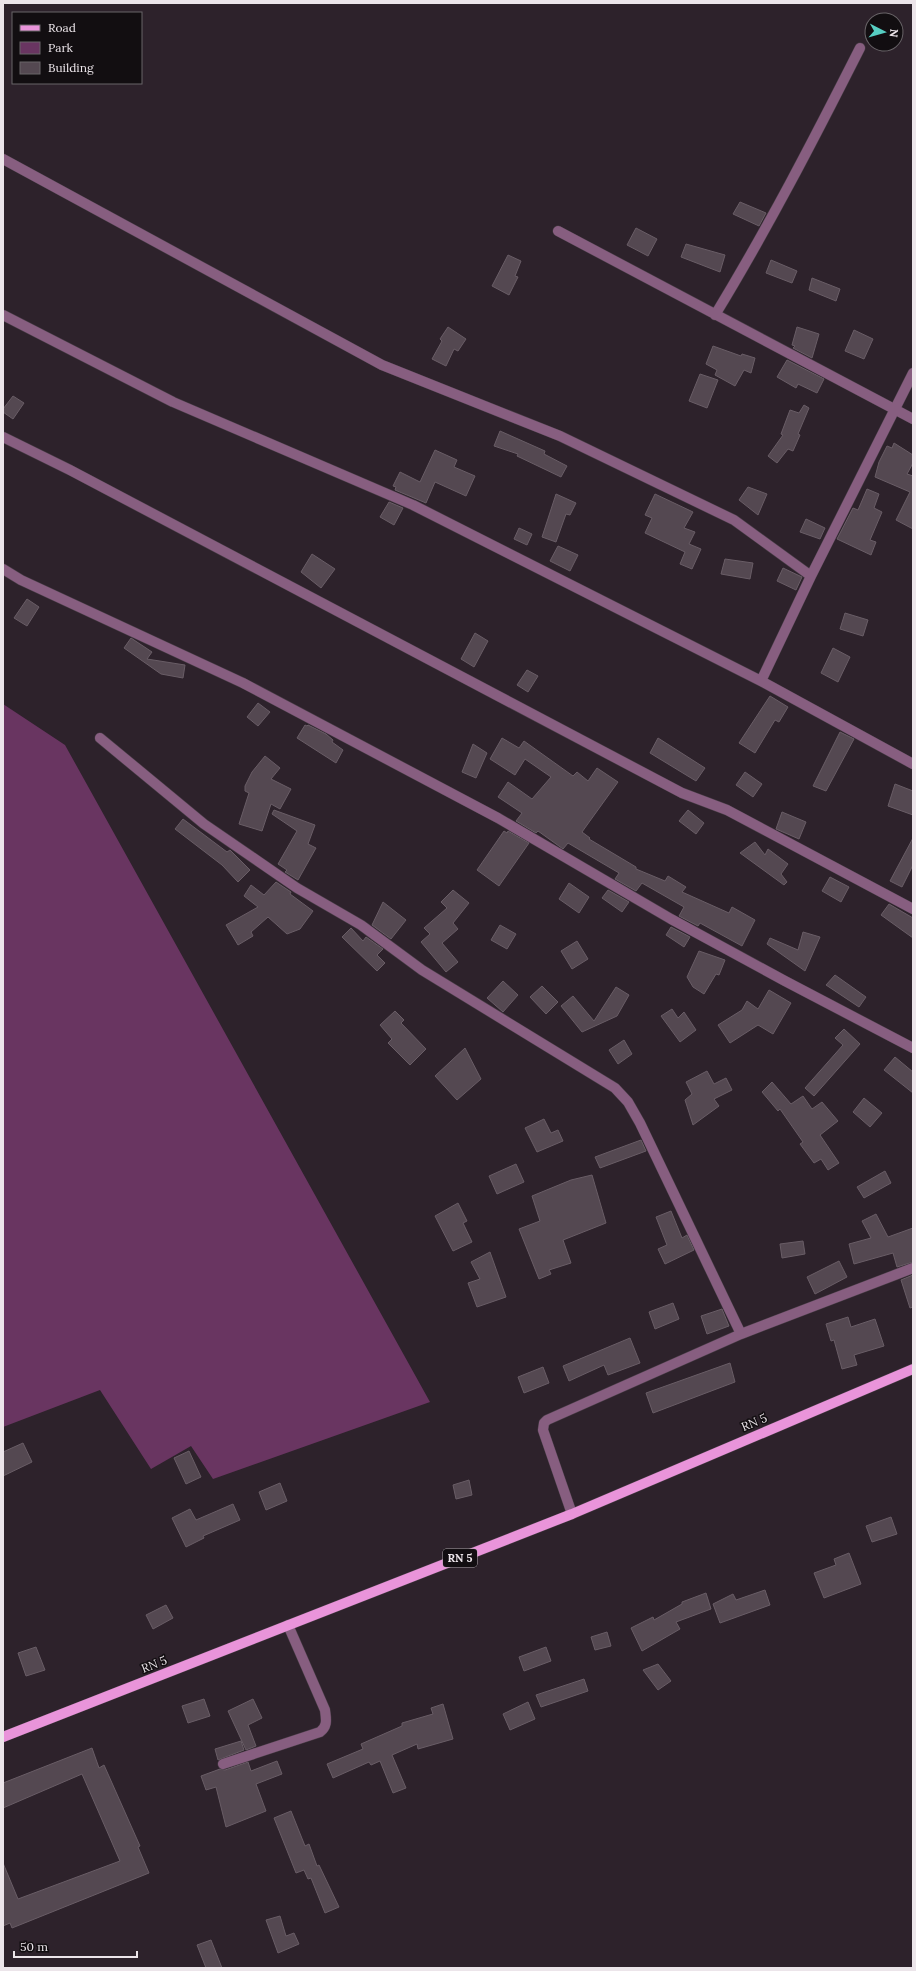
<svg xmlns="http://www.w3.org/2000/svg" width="916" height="1971" viewBox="0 0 916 1971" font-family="Lora,serif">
  <rect width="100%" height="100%" fill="#2d222b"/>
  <!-- green -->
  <path fill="#693561" d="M3,704L65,745L430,1402L213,1479L191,1446L151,1469L100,1390L3,1427Z"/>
  <!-- building -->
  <path fill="#544851" stroke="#695d66" d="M740,202L766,213L759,226L733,214Z
    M636,228L657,239L648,256L627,245Z
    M686,244L725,255L720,272L681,257Z
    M508,255L521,261L515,276L518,277L509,295L492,286Z
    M771,260L797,271L792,283L766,273Z
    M812,278L840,289L836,301L809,290Z
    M448,327L466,339L458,351L454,349L446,366L432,359L442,341L440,339Z
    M797,327L819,334L812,358L793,348L795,346L792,345Z
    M854,330L873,339L864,359L845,351Z
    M713,346L741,356L742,354L755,358L751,373L744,370L735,386L715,375L717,370L706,364Z
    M787,360L824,379L817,393L798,384L796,388L777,377Z
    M700,374L718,380L707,408L689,401Z
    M13,396L24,403L13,419L3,412V409Z
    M804,405L809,408L798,434L800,435L793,451L788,449L777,463L768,456L783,435L781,434L790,410L799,413Z
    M500,431L545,451L544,454L567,466L561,477L517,456L518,454L494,446Z
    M894,443L913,455V463L907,474L913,476V529L896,520L910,492L875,477L879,462L887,446L892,448Z
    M435,450L457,460L454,467L475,476L466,496L435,482L426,503L395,490L396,487L393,486L400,472L420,482Z
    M748,487L767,494L758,515L739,500Z
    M867,489L879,494L874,508L882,512L870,540L876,542L871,555L837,539L853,508L858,510Z
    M556,494L576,503L570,515L566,514L556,542L542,537Z
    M655,494L693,512L684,528L695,532L689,544L701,549L692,569L680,564L685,552L645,533L652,518L645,515Z
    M389,502L403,508L394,525L380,517Z
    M806,519L825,528L820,539L800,532Z
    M519,528L532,534L527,545L514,539Z
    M558,546L578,555L570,571L550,561Z
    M312,554L335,569L321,588L301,572Z
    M725,559L753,563L750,579L721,574Z
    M783,568L802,577L796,590L777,581Z
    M27,599L39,607L27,626L14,618Z
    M845,613L868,620L863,636L840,629Z
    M475,633L488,641L474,667L461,659Z
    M131,638L152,652L147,659L185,665L183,678L161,674L124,648Z
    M833,648L850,657L838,682L821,673Z
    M527,670L538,676L528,692L517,685Z
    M770,696L788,707L779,722L775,720L755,753L739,743Z
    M258,703L270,712L258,726L247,717Z
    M305,725L307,726L308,725L326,734L333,740L332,742L343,750L336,763L297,738Z
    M840,732L854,739L826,791L813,786Z
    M502,738L519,748L524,741L573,776L577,772L588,781L597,768L618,782L582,832L590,838L589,839L636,867V869L665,881L668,876L686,887L682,892L729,913L732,907L755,920L742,946L700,923L698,926L679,916L684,907L642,883L636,891L615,879L619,873L568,843L563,849L538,831L536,833L516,821L522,813L498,797L508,782L532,799L551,777L525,759L515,775L490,759Z
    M658,738L705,768L696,781L650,753Z
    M473,744L487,753L476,778L462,772Z
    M265,756L280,768L271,779L291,789L280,809L271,804L262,831L239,824L249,793L245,791V786L252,772Z
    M745,772L762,784L753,797L736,785Z
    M895,784L913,791V815L888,806Z
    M274,810L315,825L308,844L316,848L298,880L285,872L287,870L278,864L297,831L272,814Z
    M688,810L704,823L696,834L679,821Z
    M782,812L806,822L799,839L776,829Z
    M183,819L227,852L230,850L250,870L238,882L222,865L175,829Z
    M504,831L507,833L508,831L529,843L499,886L477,870Z
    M913,838V865L902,887L890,881Z
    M755,842L765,855L768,849L788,864L781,874L787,882L784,885L740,853Z
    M830,877L849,887L841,902L822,891Z
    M276,882L291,892L290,894L313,911L300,929L287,934L268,917L251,932L253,936L238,945L226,925L258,907L244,896L251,885L264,895Z
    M569,883L589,897L579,913L559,899Z
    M453,890L469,903L453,923L458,929L442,943L458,962L446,972L421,942L430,934L424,928L447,908L441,902Z
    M608,890L629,902L622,912L602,898Z
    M383,902L406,920L391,939L372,925Z
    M889,904L913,918V938L881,915Z
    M500,925L516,934L507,949L491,940Z
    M671,927L690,937L684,947L666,935Z
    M351,928L363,941L366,937L383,949L377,955L385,963L377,971L342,937Z
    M803,932L820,937L805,971L767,944L770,938L798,950Z
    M577,941L588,959L572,969L561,951Z
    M699,951L725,960L719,975L716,974L704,994L693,987L687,977Z
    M835,975L866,997L859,1007L826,985Z
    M503,981L518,995L503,1012L487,998Z
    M542,986L558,1002L546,1014L530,997Z
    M616,987L629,995L617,1016L582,1032L561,1006L573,996L594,1021Z
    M769,990L791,1003L773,1034L758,1025L730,1043L718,1025L742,1010L747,1001L758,1009Z
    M672,1009L678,1018L684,1012L696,1030L680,1042L661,1016Z
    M395,1011L404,1020L401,1023L426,1049L410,1065L388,1043L392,1039L380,1025Z
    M844,1029L860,1044L814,1096L805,1088L843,1045L835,1038Z
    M624,1040L632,1054L618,1064L609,1050Z
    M465,1048L481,1079L457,1100L435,1076Z
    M895,1057L913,1072V1093L884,1070Z
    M707,1071L714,1084L726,1078L732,1090L714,1099L719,1106L693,1125L685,1100L692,1094L686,1082Z
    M772,1082L791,1104L803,1096L812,1109L822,1102L838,1121L820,1135L839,1163L828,1170L821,1159L814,1163L800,1144L803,1142L780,1109L778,1111L762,1092Z
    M864,1098L882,1113L870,1127L853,1112Z
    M544,1119L551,1133L558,1130L563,1141L537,1152L525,1128Z
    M641,1140L646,1151L600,1168L595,1157Z
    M516,1164L524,1182L497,1194L489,1176Z
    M885,1171L891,1183L864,1198L857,1187Z
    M592,1175L606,1223L563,1240L571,1263L549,1270L551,1274L539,1279L519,1229L540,1221L532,1196L571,1180Z
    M458,1203L467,1221L463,1223L472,1242L453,1251L435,1216Z
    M671,1211L682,1238L687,1235L694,1250L665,1264L658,1249L667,1245L656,1217Z
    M876,1214L888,1237L913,1228V1262L897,1267L893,1253L854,1264L849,1244L871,1238L862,1221Z
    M803,1241L805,1254L782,1258L780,1244Z
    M490,1252L506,1297L477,1307L468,1283L480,1279L471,1262Z
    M839,1261L847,1277L815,1294L807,1277Z
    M913,1275V1307L910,1308L901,1280Z
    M673,1303L679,1319L655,1329L649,1312Z
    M722,1309L729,1326L707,1334L701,1316Z
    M848,1317L851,1327L875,1319L884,1346L854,1355L857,1365L842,1369L834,1340L831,1341L826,1324Z
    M630,1338L640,1363L608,1375L604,1365L569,1381L563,1366Z
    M730,1363L735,1382L653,1413L646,1393Z
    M543,1367L549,1383L524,1393L518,1377Z
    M23,1443L32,1462L3,1476V1452Z
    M189,1451L201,1477L186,1484L174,1458Z
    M469,1480L472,1495L456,1499L453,1485Z
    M280,1483L287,1501L266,1510L259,1492Z
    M233,1504L240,1520L203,1536L204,1538L186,1547L172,1518L190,1509L196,1520Z
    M891,1517L897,1534L872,1542L866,1526Z
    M849,1553L861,1584L824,1598L814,1573L836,1565L834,1559Z
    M765,1590L770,1605L720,1623L713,1604L733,1594L736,1600Z
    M706,1593L711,1609L676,1622L680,1629L642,1651L631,1628L653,1617L654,1620L682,1604V1602Z
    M166,1605L173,1618L153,1629L146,1615Z
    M607,1632L611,1646L595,1650L591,1637Z
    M36,1647L45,1670L26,1676L18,1653Z
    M546,1647L551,1661L524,1671L519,1657Z
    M658,1664L671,1681L658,1690L643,1670Z
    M584,1679L588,1691L541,1707L536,1695Z
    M204,1699L210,1716L188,1723L182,1706Z
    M253,1699L262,1718L248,1725L256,1746L246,1750L228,1711Z
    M528,1702L535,1719L510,1730L503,1714Z
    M443,1704L453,1739L418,1749L417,1744L392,1755L406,1788L393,1793L380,1761L371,1765L369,1762L333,1778L327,1764L363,1749L361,1744L402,1726V1723L433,1714L431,1708Z
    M241,1741L244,1750L218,1760L215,1749Z
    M92,1748L99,1768L104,1765L140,1846L138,1847L149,1873L12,1928L10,1923L3,1926V1863L18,1899L120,1861L82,1774L3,1808V1783Z
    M277,1761L282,1774L256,1784L266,1811L226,1827L216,1787L206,1790L201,1776L220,1769L225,1770L248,1762L251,1771Z
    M291,1811L305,1846L309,1844L317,1866L319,1865L339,1907L325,1913L311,1878L308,1879L304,1870L296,1873L274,1818Z
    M280,1916L286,1936L294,1933L299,1944L278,1953L266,1920Z
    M211,1940L222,1968H206L197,1945Z"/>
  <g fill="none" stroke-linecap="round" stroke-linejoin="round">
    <!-- minor casing -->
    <g stroke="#483d46" stroke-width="11">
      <path id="minor" d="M3,159L382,365L560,436L734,520L811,576
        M558,231L913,419
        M3,315L173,402L413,505L761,681L913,764
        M715,315C768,228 814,139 860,48
        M3,437L70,470L682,793L727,810L913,909
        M3,569L21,580L243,683L498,818L671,919L785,981L913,1048
        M761,681L811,576L913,373
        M100,738L204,824L297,888L361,925L422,970L615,1088L628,1102L640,1123L741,1334
        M572,1514L543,1430L544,1423L547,1420L741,1334L913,1268
        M223,1764L320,1732C328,1726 326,1719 325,1710L288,1625"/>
    </g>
    <!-- major casing -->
    <g stroke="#483d46" stroke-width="11">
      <path id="major" d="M3,1737L572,1514L913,1369"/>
    </g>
    <!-- minor -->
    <use href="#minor" stroke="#875e80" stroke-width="10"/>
    <!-- major -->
    <use href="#major" stroke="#e994da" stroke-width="10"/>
  </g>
  <g text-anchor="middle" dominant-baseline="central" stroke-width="3" stroke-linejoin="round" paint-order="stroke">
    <!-- shield labels -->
    <rect fill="#120e11" stroke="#aba4a9" stroke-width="1" x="443" y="1549" width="34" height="18" rx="3"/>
    <g font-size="11" font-weight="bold" fill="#ece5ea">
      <text x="460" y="1558">RN 5</text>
    </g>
    <!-- street labels -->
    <g font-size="12" fill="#ece5ea" stroke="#120e11">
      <text transform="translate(754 1422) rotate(-23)">RN 5</text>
      <text transform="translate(154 1664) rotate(-21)">RN 5</text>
    </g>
  </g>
  <!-- border -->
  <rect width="916" height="1971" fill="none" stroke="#ece5ea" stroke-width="8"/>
  <!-- legend -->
  <rect x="12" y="12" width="130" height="72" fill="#120e11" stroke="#696468"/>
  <rect x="20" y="25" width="20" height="6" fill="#e994da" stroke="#696468"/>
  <text x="48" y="32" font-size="12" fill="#ece5ea">Road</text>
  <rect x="20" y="42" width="20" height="12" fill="#693561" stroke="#696468"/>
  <text x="48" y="52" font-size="12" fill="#ece5ea">Park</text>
  <rect x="20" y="62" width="20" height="12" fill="#544851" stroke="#696468"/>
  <text x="48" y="72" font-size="12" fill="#ece5ea">Building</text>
  <!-- north arrow -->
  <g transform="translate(884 32) rotate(96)"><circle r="19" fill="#120e11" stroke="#696468"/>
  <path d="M0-3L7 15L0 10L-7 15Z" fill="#57cec2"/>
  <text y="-6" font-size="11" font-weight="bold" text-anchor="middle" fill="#ece5ea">N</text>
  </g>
  <!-- scale -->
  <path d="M14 1951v6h123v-6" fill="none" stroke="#ece5ea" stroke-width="2"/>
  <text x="20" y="1951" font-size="12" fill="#ece5ea" stroke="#120e11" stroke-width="3" paint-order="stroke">50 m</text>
</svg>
